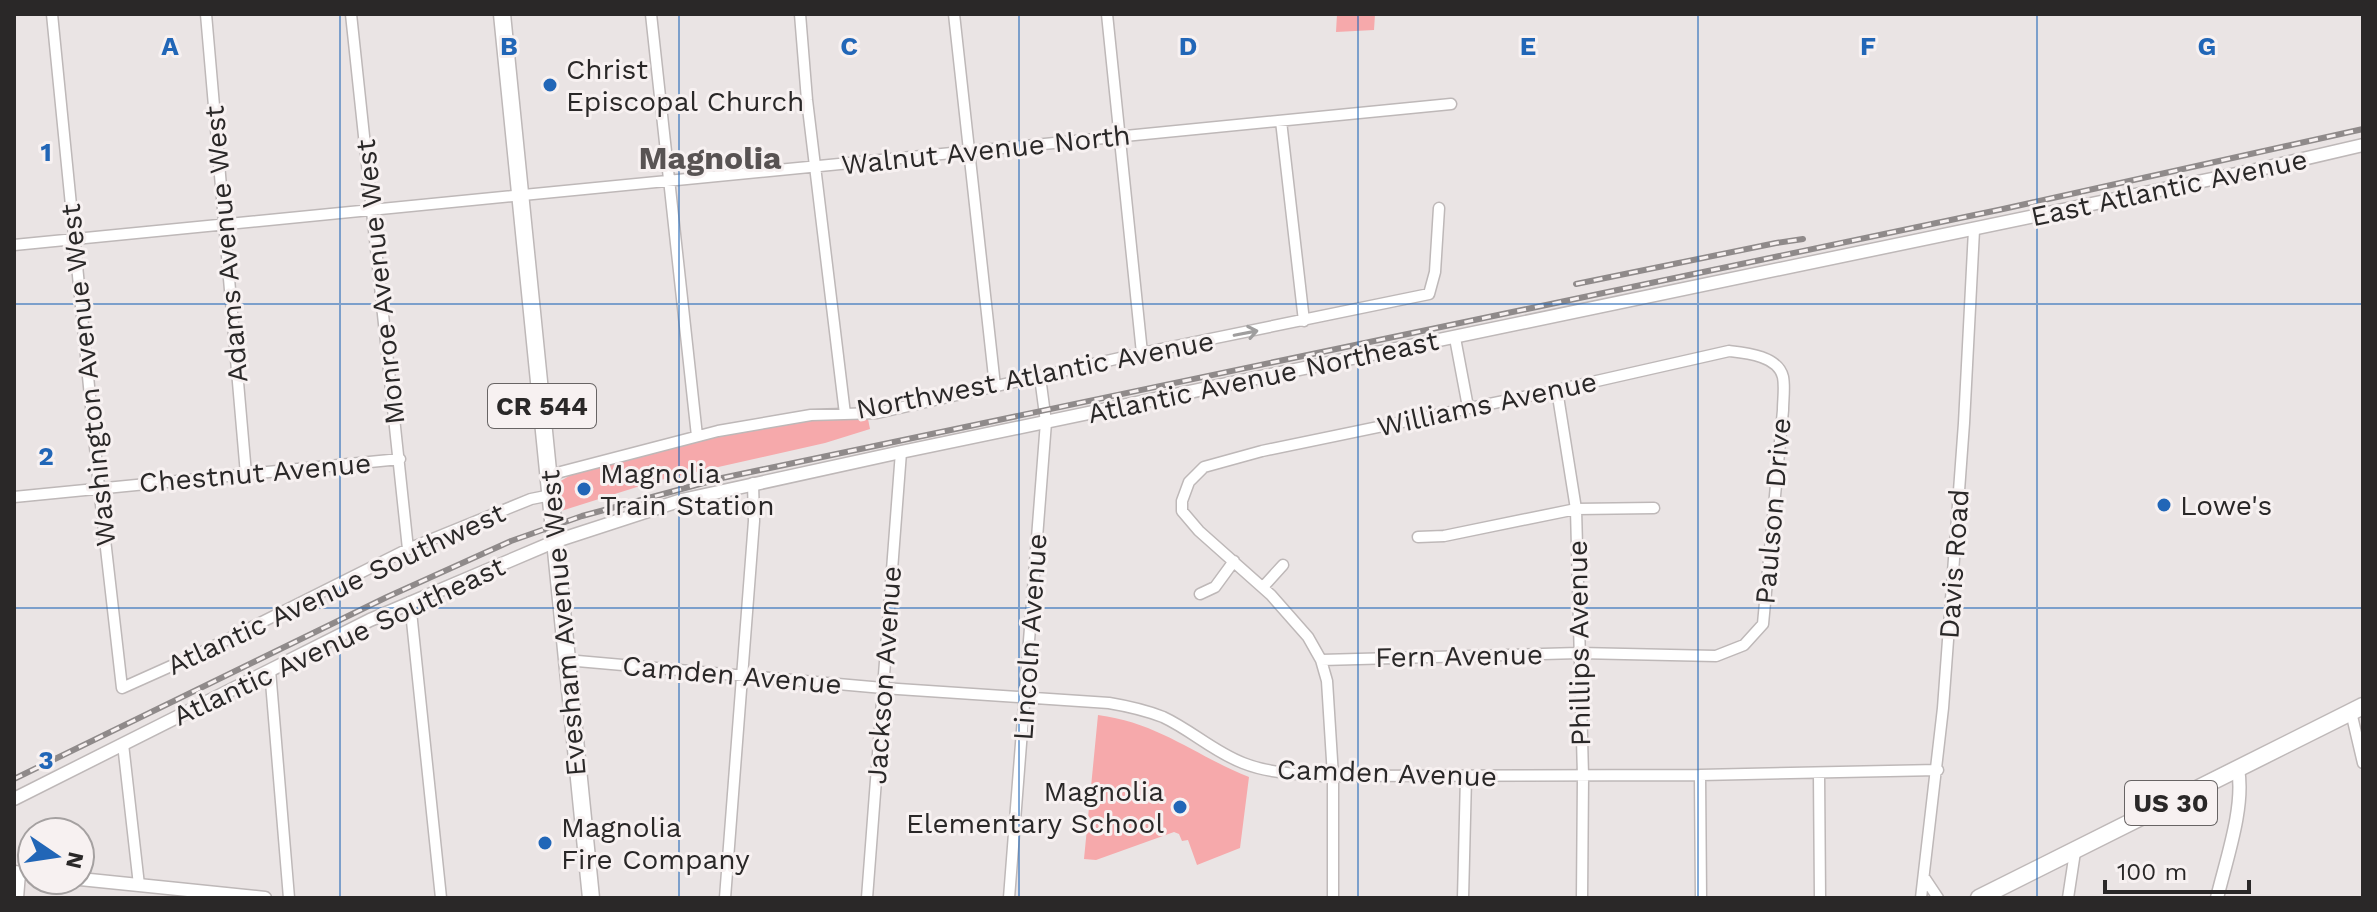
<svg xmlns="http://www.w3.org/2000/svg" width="2377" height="912" viewBox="0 0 2377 912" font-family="'Work Sans',sans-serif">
  <rect width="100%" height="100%" fill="#eae4e4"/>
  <!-- green -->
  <path fill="#f6a9ab" d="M1337,14H1375L1374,30L1336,32Z
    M837,417L868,419L870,429L825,443L656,481L561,511L559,482L569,476L641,454L774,423Z
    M1098,715C1159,723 1194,755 1249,777L1240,848L1197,865L1188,840L1182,841L1179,834L1174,832L1096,860L1084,859Z"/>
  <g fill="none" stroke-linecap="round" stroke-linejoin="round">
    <!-- minor casing -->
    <g stroke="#beb8b8" stroke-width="13">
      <path id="minor" d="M52,14L99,487L122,688L198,654L408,549L531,499L551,495
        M206,14L246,474
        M351,14L408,549
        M651,14L697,436
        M800,14L807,100L845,414
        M954,14L995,386
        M1107,14L1142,353
        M1281,121L1304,321
        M14,245L1451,104
        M1455,338L1468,407
        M1557,390L1576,509L1583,776L1582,898
        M549,475L718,431L811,415L877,413L1142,353L1429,294L1435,272L1439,208
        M14,497L400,459
        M1418,537L1444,536L1576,509L1654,508
        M1263,587L1283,565
        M1200,594L1215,587L1234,561
        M410,602L441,898
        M566,660L883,688L1109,703C1127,706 1145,710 1163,717C1191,730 1214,752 1243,763C1268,773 1296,774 1322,776L1700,775L1938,770
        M1321,660L1579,653L1716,656L1744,645L1763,624L1783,410C1783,400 1785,387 1783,377C1778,356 1747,353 1729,351L1557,390L1262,451L1204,467L1189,482L1182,501V511L1199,531L1271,595L1308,637L1321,660L1327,681L1333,776V898
        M270,670L289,898
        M2351,712L2363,763
        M123,744L139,885
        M1819,774L1820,898
        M1700,775L1701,898
        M1924,877L1938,898
        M18,898L20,873
        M725,898L754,521L753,483
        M867,898L901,452
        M1009,898L1046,422L1040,377
        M1463,898L1466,777
        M1921,898L1943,708L1964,423L1974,230
        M2068,898L2075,852"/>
    </g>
    <!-- tertiary casing -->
    <g stroke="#beb8b8" stroke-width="15">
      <path id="tertiary" d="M14,799L370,620L556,541L682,500L901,452L2260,169L2363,145
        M14,872L32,874
        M80,879L265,898
        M2217,898C2226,860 2245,807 2238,769"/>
    </g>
    <!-- primary casing -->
    <g stroke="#beb8b8" stroke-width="19">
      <path id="primary" d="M502,14L591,898"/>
    </g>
    <!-- trunk casing -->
    <g stroke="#beb8b8" stroke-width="19">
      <path id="trunk" d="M1979,898L2363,706"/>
    </g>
    <!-- minor -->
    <use href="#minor" stroke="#fff" stroke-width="10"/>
    <!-- tertiary -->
    <use href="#tertiary" stroke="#fff" stroke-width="12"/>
    <!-- primary -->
    <use href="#primary" stroke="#fff" stroke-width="16"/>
    <!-- trunk -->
    <use href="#trunk" stroke="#fff" stroke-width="16"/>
    <!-- rail casing -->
    <g stroke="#8f8a8a" stroke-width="6">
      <path id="rail" d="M1576,284L1776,243L1803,239
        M14,779L387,597L511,541L582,516L722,478L2003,209L2363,129"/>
    </g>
    <!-- rail -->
    <use href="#rail" stroke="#f7f1f1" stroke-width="3" stroke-dasharray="9" stroke-linecap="butt"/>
  </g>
  <!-- one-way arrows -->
  <defs><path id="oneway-shaft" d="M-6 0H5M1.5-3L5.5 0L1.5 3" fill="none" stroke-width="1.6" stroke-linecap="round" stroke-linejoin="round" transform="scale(2)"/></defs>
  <use stroke="#9f9e9e" href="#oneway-shaft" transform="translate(1246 333) rotate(-11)"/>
  <!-- grid -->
  <path fill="none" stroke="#2166b7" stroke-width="2" stroke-opacity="0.55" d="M340,14V898M679,14V898M1019,14V898M1358,14V898M1698,14V898M2037,14V898M14,304H2363M14,608H2363"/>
  <!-- markers -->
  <g fill="#2166b7" stroke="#f7f1f1" stroke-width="3">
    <circle cx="550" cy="85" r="8"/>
    <circle cx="584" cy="489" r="8"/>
    <circle cx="2164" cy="505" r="8"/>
    <circle cx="1180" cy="807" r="8"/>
    <circle cx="545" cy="843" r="8"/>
  </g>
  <g text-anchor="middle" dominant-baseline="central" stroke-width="6" stroke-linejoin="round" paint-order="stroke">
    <!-- shield labels -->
    <g fill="#f7f1f1" stroke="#686464" stroke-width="2">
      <rect x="488" y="384" width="108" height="44" rx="6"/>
      <rect x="2125" y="781" width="92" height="44" rx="6"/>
    </g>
    <g font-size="26" font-weight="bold" fill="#2a2828">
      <text x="542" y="406">CR 544</text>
      <text x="2171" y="803">US 30</text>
    </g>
    <!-- poi labels -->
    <g font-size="28" fill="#2a2828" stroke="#f7f1f1" text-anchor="start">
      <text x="566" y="69">Christ<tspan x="566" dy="32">Episcopal Church</tspan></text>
      <text x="600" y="473">Magnolia<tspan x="600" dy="32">Train Station</tspan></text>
      <text x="2180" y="505">Lowe's</text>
      <text x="1164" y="791" text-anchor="end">Magnolia<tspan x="1164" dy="32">Elementary School</tspan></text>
      <text x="561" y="827">Magnolia<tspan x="561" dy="32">Fire Company</tspan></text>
    </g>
    <!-- street labels -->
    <g font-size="28" fill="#2a2828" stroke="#f7f1f1">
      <text transform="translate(986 150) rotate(-6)">Walnut Avenue North</text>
      <text transform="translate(2169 188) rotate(-12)">East Atlantic Avenue</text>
      <text transform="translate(226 244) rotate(-95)">Adams Avenue West</text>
      <text transform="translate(380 282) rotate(-96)">Monroe Avenue West</text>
      <text transform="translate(88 375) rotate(-96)">Washington Avenue West</text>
      <text transform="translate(1035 375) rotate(-11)">Northwest Atlantic Avenue</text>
      <text transform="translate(1263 377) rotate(-12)">Atlantic Avenue Northeast</text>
      <text transform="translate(1487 404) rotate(-12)">Williams Avenue</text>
      <text transform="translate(255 473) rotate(-5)">Chestnut Avenue</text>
      <text transform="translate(1773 511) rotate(-85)">Paulson Drive</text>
      <text transform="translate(1954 564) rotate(-86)">Davis Road</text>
      <text transform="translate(336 589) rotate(-25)">Atlantic Avenue Southwest</text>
      <text transform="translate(563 623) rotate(-95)">Evesham Avenue West</text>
      <text transform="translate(1030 637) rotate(-86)">Lincoln Avenue</text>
      <text transform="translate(339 641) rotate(-25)">Atlantic Avenue Southeast</text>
      <text transform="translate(1579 643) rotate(-91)">Phillips Avenue</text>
      <text transform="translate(1459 656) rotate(-1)">Fern Avenue</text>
      <text transform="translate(732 675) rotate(5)">Camden Avenue</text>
      <text transform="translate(884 675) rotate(-86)">Jackson Avenue</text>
      <text transform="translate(1387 773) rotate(2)">Camden Avenue</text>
    </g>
    <!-- quarter labels -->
    <g font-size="32" font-weight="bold" fill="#585353" stroke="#f7f1f1">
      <text x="710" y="158">Magnolia</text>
    </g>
  </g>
  <g font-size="26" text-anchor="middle" font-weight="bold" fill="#2166b7" stroke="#f7f1f1" stroke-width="6" stroke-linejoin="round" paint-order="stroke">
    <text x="170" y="55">A</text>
    <text x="509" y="55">B</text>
    <text x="849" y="55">C</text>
    <text x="1188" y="55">D</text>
    <text x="1528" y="55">E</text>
    <text x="1868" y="55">F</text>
    <text x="2207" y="55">G</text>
    <text x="46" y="161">1</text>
    <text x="46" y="465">2</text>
    <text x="46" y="769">3</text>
  </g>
  <!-- border -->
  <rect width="2377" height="912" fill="none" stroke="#2a2828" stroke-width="32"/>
  <!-- north arrow -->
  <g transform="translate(56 856) rotate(103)"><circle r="38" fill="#f7f1f1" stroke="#a5a1a1" stroke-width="2"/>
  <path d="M0-6L14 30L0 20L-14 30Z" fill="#2166b7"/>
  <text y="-12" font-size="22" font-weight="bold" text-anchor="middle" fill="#2a2828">N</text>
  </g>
  <!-- scale -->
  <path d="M2105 880v12h144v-12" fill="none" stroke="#2a2828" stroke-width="4"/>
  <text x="2117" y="880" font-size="24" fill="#2a2828" stroke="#f7f1f1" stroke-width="6" paint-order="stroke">100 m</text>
</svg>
